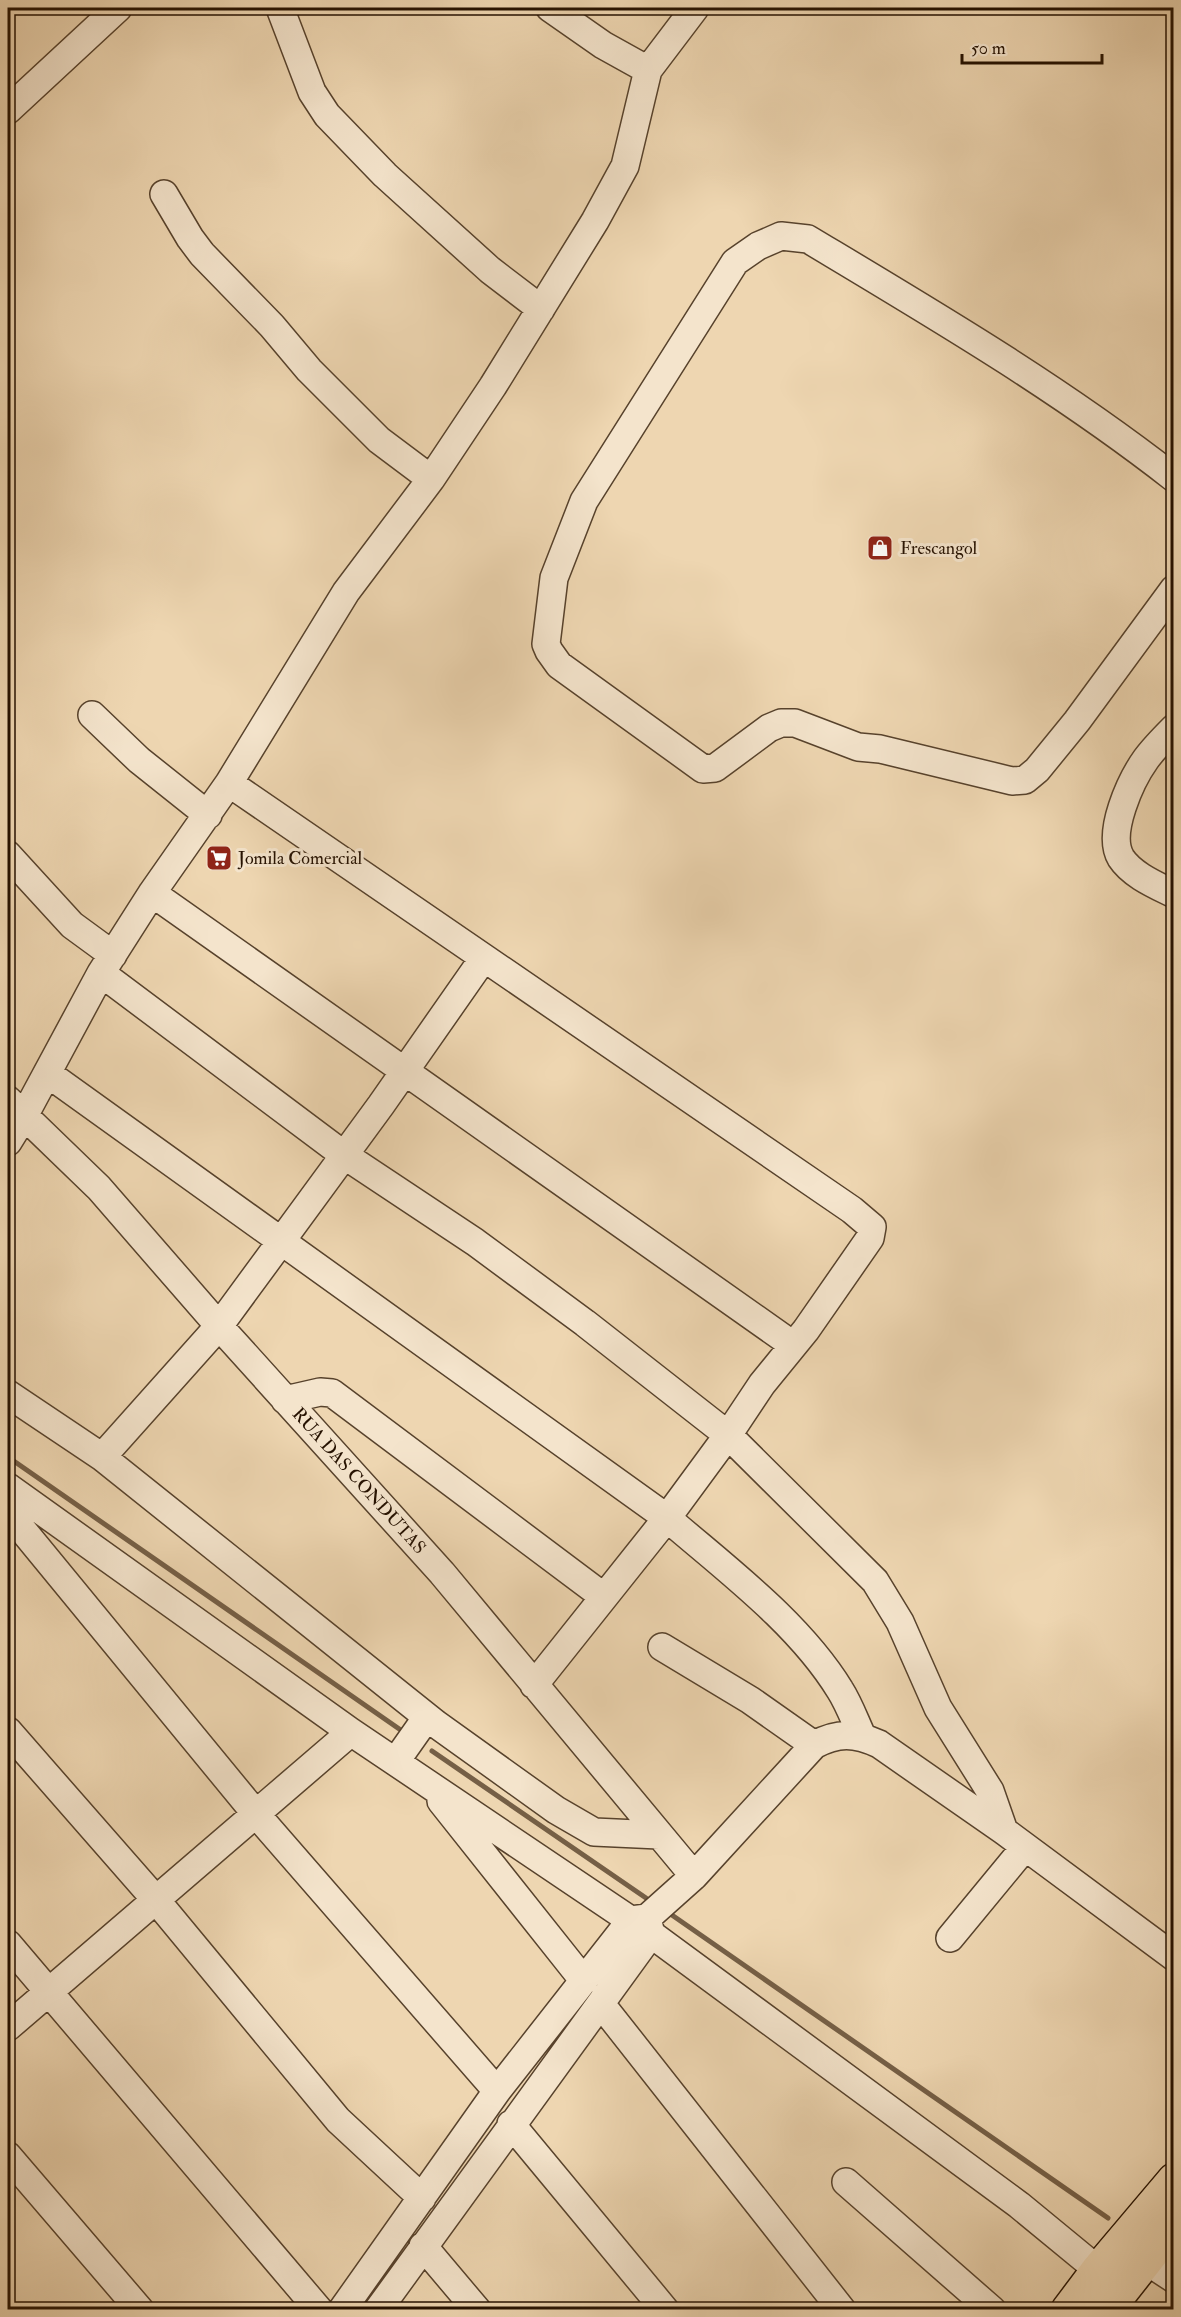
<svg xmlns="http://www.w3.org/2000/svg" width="1181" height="2317" viewBox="0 0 1181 2317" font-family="'IM FELL Double Pica',serif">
  <rect width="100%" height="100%" fill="#eed6b1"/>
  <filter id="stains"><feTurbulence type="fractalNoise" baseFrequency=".00333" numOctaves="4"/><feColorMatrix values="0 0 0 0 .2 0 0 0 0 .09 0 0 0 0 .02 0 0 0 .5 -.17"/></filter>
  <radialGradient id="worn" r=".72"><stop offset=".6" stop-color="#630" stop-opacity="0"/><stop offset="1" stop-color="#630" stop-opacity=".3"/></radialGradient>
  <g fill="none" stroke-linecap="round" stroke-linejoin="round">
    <!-- stream -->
    <path stroke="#755f46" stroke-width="5" d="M8,1457L405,1733
      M432,1751L646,1898
      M669,1913L1108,2218"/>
    <!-- minor casing -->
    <g stroke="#57422c" stroke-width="30">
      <path id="minor" d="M280,8L312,92L327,115L385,175L490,270L541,309
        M550,8L603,45L648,70
        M8,110L118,8
        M164,194L190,238L202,254L272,326L309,370L379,440L431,479
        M1174,478C1059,388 933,314 808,239L781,236L758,246L735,262L584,501L554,578L546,644L549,651L559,665L703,769L715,768L769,728L781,723H795L858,747L880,749L1012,781L1025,780L1037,770L1077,721L1174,589
        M92,715L139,760L208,815
        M1174,728C1164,738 1154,748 1146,759C1131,780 1106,833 1121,858C1132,875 1156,885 1174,894
        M229,783L852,1210L872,1227L870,1238L806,1330L762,1384L728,1435L667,1518L534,1685
        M8,855L72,925L113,955
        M152,893L793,1345
        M101,973L344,1155L475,1242L585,1323L728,1435L875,1581L900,1622L938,1708L990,1791L1004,1831
        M47,1073L667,1518C726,1569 799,1623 840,1690C849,1704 855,1721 862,1736
        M8,1100L99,1188L219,1326L442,1573L694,1876
        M8,1142L24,1116L101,973L152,893L229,783L346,592L431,479L493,386L595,221L625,166L648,70L695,8
        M8,1394L102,1457L436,1724L556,1810L594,1832L659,1835
        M285,1400L320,1392L332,1393L604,1597
        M102,1457L219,1326L381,1105L483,959
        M8,1487L351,1732L651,1934L1019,2205L1098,2270
        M8,1504L21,1528L256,1814L497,2091
        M662,1647L750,1700L814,1745
        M8,1731L156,1900L338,2120L422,2198
        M396,1761L427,1717
        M441,1801L584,1981
        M950,1938L1025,1847
        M8,1944L319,2310
        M601,2004L842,2310
        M8,2027L351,1732
        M511,2124L665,2310
        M8,2156L140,2310
        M846,2182L992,2310
        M423,2246L477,2310
        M1145,2260L1174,2279
        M342,2310L497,2091L631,1920L647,1918L694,1876L814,1745C838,1732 855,1733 879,1744L1004,1831L1174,1957
        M378,2310L651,1934L647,1918"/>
    </g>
    <!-- major casing -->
    <g stroke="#251100" stroke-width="36">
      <path id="major" d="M1068,2310L1098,2270L1174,2180
        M1107,2310L1174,2225"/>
    </g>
    <!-- minor -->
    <use href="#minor" stroke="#f4e4cc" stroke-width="27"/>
    <!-- major -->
    <use href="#major" stroke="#eed6b1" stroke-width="33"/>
  </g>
  <!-- icons -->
  <defs>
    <g id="shop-square" transform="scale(1.35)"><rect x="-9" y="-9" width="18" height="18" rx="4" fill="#8f2418" stroke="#f4e4cc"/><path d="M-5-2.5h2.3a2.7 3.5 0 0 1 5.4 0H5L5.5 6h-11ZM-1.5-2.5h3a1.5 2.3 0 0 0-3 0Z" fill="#fff"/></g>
    <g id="supermarket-square" transform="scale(1.35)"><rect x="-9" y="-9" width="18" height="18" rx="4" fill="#8f2418" stroke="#f4e4cc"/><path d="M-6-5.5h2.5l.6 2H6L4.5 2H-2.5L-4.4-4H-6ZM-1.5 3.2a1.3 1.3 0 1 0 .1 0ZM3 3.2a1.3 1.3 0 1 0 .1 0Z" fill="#fff"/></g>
  </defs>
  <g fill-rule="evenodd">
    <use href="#shop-square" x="880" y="548"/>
    <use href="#supermarket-square" x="219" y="858"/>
  </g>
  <g text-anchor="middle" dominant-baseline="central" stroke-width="6" stroke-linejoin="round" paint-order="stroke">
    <!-- poi labels -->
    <g font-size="18" fill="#251100" stroke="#f4e4cc" text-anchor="start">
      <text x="900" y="548">Frescangol</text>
      <text x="238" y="858">Jomila Comercial</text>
    </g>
    <!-- street labels -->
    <g font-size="18" fill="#251100" stroke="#f4e4cc">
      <text transform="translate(359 1481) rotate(48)">RUA DAS CONDUTAS</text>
    </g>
  </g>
  <!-- margin -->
  <rect width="1181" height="2317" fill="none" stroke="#eed6b1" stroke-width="30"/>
  <rect x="9" y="9" width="1163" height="2299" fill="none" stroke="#251100" stroke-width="3"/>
  <rect x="15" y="15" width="1151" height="2287" fill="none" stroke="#251100" stroke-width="1.5"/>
  <!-- scale -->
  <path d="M962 54v9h140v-9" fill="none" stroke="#251100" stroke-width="3"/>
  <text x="971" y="54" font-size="18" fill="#251100" stroke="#f4e4cc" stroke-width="4.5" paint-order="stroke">50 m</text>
  <rect width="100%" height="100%" filter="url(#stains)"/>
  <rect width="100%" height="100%" fill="url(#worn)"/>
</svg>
